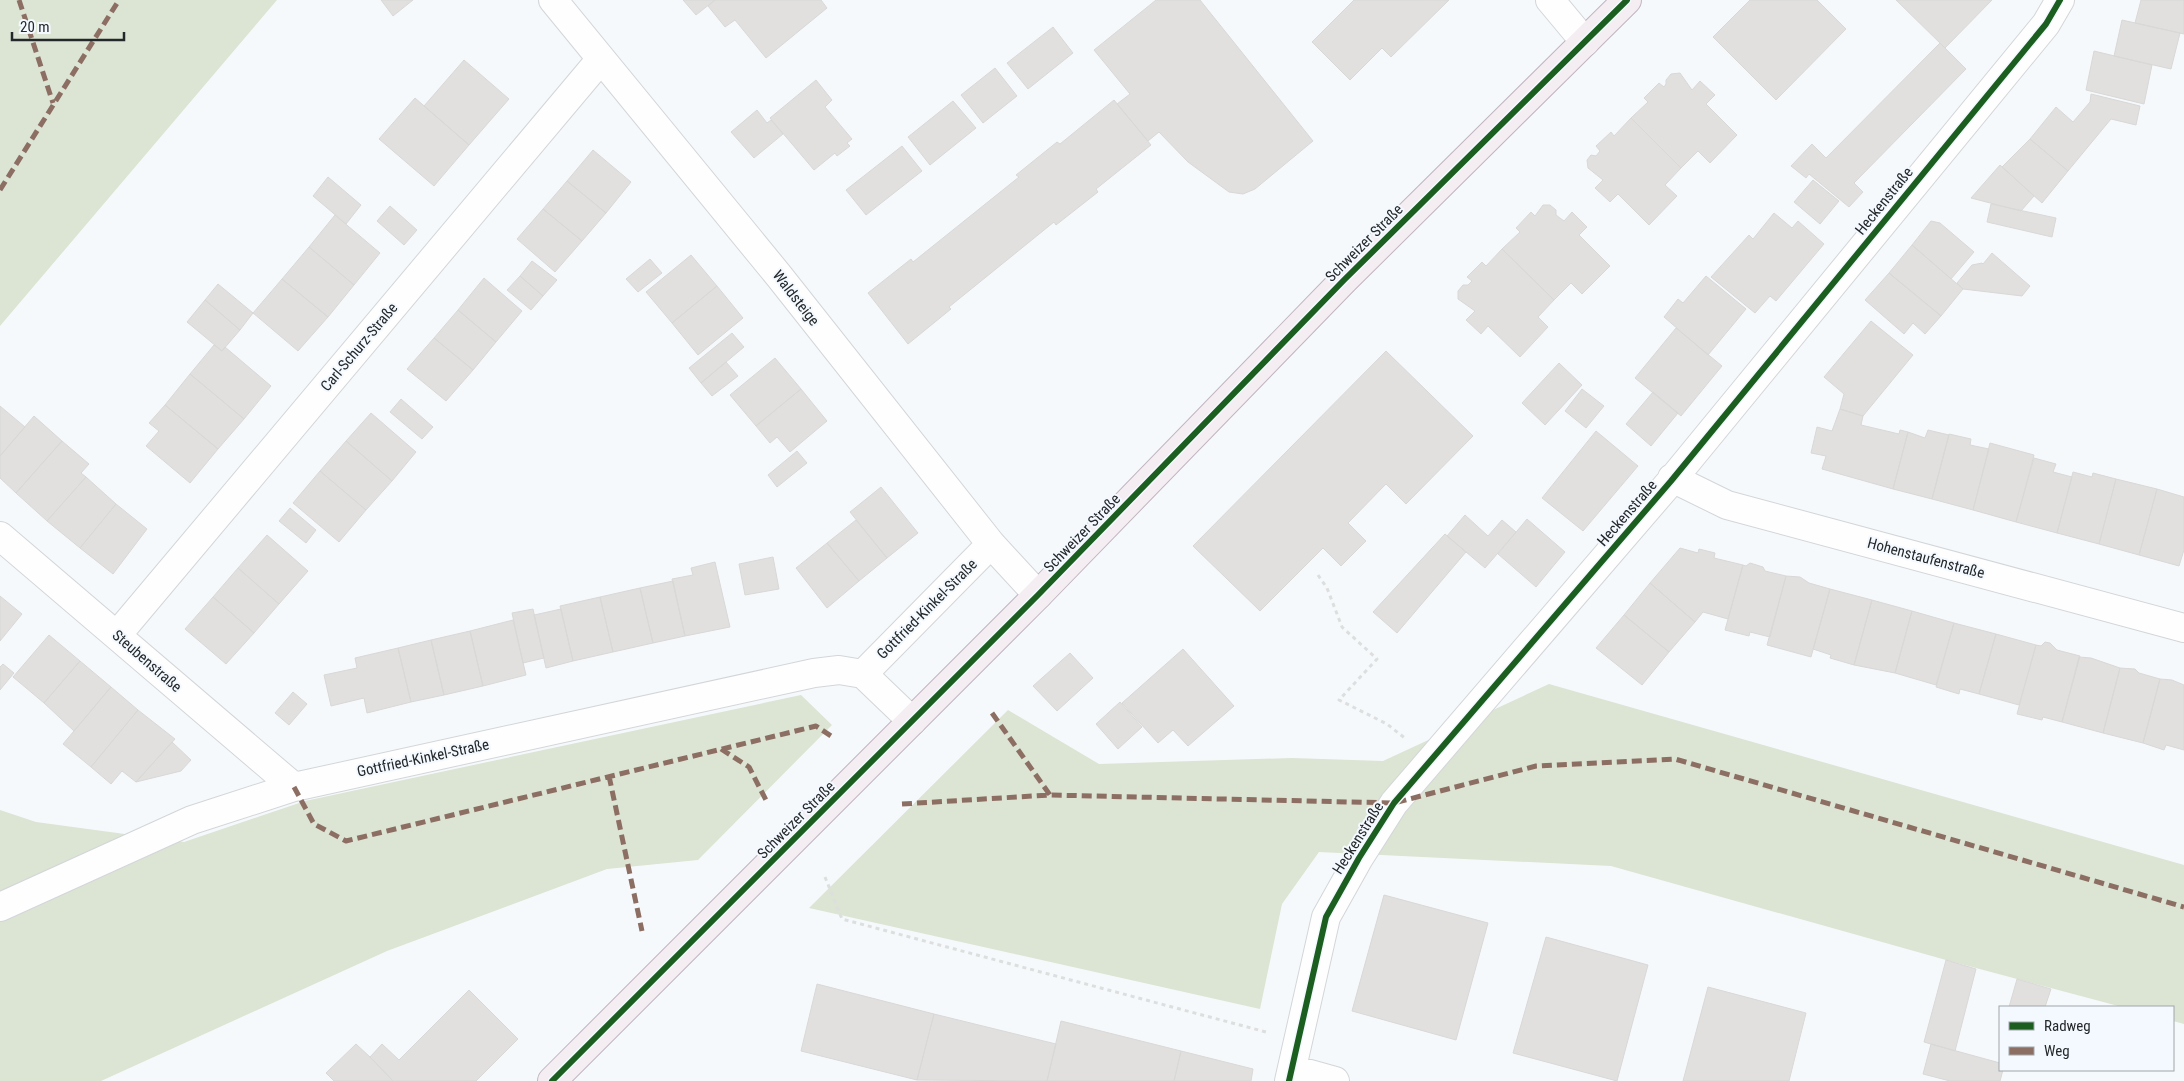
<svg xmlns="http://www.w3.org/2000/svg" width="2184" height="1081" viewBox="0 0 2184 1081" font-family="'Roboto Condensed',sans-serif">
  <rect width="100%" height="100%" fill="#f6f9fb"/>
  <!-- green -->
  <path fill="#dce4d4" d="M0,0H277L0,326Z
    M1549,684L2184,865V1024L2173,1021V1007H2122L1946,960L1611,866L1319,852L1282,904L1260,1009L809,908L1008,710L1099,764L1292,758L1383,761Z
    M801,695L832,725L698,860L607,869L387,951L101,1081H0V810L36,822L184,842L305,801Z"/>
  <!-- building -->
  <path fill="#e1e0df" stroke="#d8d8d7" d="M381,0H413L393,16Z
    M683,0H715L696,15Z
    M715,0H821L827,8L766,58L735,20L725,27L708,6Z
    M1156,0H1200L1313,141L1255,189L1243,194L1229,192L1188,162L1159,132L1148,141L1117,104L1130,94L1094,50Z
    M1354,0H1449L1391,57L1382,48L1350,80L1312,42Z
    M1750,0H1817L1846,29L1776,100L1713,37Z
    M1896,0H1992L1945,48Z
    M2141,0H2184V34L2135,23Z
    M2122,20L2180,33L2171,69L2114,56Z
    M1053,27L1073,53L1028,89L1007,63Z
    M1940,43L1966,69L1854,183L1863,192L1849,207L1809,174L1806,178L1791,166L1812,144L1826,158Z
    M2094,51L2152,65L2144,104L2086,90Z
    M464,60L509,99L469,145L424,106Z
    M995,68L1017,96L983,123L961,95Z
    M1680,73L1692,90L1700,81L1715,95L1706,104L1737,135L1710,163L1698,151L1681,168L1631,118L1648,102L1644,98L1659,83L1664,87L1666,84V80L1671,74Z
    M816,80L832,100L825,107L852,139L847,143L850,146L837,156L835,153L814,170L770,118Z
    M2091,94L2140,106L2136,125L2111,119L2068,171L2030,139L2056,107L2073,122L2090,102Z
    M415,98L469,145L434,186L379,139Z
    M1114,100L1151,145L1096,189L1098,192L1056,225L1054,222L949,307L951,309L908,344L868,293L911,259L913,262L1019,177L1016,175L1057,142L1060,144Z
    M953,101L976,128L930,165L908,137Z
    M757,110L767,123L771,120L783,134L754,158L731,132Z
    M1631,118L1681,168L1665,185L1677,196L1649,225L1618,194L1610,202L1595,188L1603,180L1588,168L1587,160L1591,155L1596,156L1600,151L1596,146L1611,132L1614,136Z
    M2030,139L2068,171L2042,203L2002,167Z
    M902,146L922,171L866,215L846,190Z
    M593,150L631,182L606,213L567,181Z
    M2000,165L2034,196L2021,211L1971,198Z
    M328,177L361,205L346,224L313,196Z
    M1813,180L1839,201L1820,224L1794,202Z
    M567,181L606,213L582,241L543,209Z
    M1991,204L2056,218L2052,237L1987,222Z
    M1543,205H1550L1556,210V215L1564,221L1572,212L1587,227L1579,235L1610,266L1582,294L1571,283L1554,300L1502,249L1520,232L1516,228L1531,212L1535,216Z
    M390,206L417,230L404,245L377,221Z
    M543,209L582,241L555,272L517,239Z
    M1774,213L1792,228L1798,221L1824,244L1776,301L1770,296L1755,313L1711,277L1749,235L1753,239Z
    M335,215L380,253L354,285L309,247Z
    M1931,221L1940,223L1974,252L1951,279L1912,245Z
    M1912,245L1963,289L1941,316L1889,273Z
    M309,247L354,285L328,317L282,279Z
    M1502,249L1554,300L1538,317L1548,327L1520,357L1488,326L1481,334L1466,320L1475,311L1458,299V291L1463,285H1468L1472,281L1467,277L1482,262L1486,266Z
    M1992,253L2030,286L2022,296L1963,289L1957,283L1972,265L1982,263L1983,264Z
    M691,255L717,286L672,323L646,292Z
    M650,259L662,273L638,292L626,279Z
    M532,261L557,280L543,296L520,276Z
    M1889,273L1941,316L1925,334L1913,323L1904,334L1865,300Z
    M520,276L543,296L531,310L507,290Z
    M1706,276L1746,309L1708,355L1664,317L1678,299L1683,303Z
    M484,278L522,311L496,342L458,310Z
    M282,279L328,317L298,351L253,313Z
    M218,284L253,313L240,330L205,300Z
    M717,286L743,318L698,355L672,323Z
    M205,300L240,330L222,351L187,322Z
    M458,310L496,342L473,370L434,338Z
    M1871,321L1913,355L1863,416L1840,409L1844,394L1824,377Z
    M1676,328L1722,366L1681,416L1635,378Z
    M732,333L744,347L701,383L689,368Z
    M434,338L473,370L446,401L407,369Z
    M214,345L222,351L225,347L271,386L244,419L190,374Z
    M1386,351L1473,436L1406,504L1386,484L1348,523L1366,541L1341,566L1323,548L1260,611L1193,546Z
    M775,358L801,389L756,426L730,395Z
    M726,362L738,376L712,396L701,383Z
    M1559,363L1582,385L1545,425L1522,403Z
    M190,374L244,419L218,449L165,405Z
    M801,389L827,421L790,452L777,437L770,443L756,426Z
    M1582,389L1604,406L1586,428L1565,411Z
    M1653,392L1678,413L1651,446L1626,424Z
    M401,399L433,427L422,439L390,412Z
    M165,405L218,449L190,483L146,446L159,431L149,423Z
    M0,406L25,427L0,456Z
    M1840,409L1863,416L1861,425L1899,434L1900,430L1908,432L1893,489L1822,469L1826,456L1811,453L1817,427L1832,431Z
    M371,413L416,452L392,481L346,441Z
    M34,416L62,441L16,493L0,478V456Z
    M1928,430L1949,435L1932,499L1893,489L1908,432L1925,438Z
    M1596,431L1638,466L1583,531L1542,498Z
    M1949,434L1971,439L1970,445L1989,449L1973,510L1932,499Z
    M62,441L89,464L81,473L86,477L47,521L16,493Z
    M346,441L392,481L366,510L320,471Z
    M1990,443L2034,455L2016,522L1973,510Z
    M797,451L807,463L777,487L768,475Z
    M2034,458L2056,464L2053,472L2072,477L2057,533L2016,522Z
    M320,471L366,510L339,542L293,503Z
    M2073,472L2092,477L2093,473L2116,479L2099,544L2057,533Z
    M86,477L116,504L80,548L47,521Z
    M2116,479L2157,489L2139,555L2099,544Z
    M881,487L918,533L887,558L850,512Z
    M2157,489L2184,497V550L2179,566L2139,555Z
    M116,504L147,529L113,574L80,548Z
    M290,508L316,530L306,543L279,521Z
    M1465,515L1488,536L1502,520L1516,532L1485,568L1447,536Z
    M1527,519L1565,552L1536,587L1498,554Z
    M856,520L887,558L859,581L827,543Z
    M1445,534L1466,552L1397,633L1373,612Z
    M267,535L308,571L279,604L238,568Z
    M827,543L859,581L827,608L796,568Z
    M1680,548L1698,553L1699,549L1715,553L1714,558L1743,565L1728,619L1703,612L1695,622L1650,583Z
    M773,557L779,589L745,595L739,564Z
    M715,562L730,627L685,636L672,579L693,575L691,568Z
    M1750,563L1763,567L1765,571L1786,576L1770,637L1750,632L1749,636L1725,630L1743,565L1746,566Z
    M238,568L279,604L254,633L213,597Z
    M1786,576L1800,577L1809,583L1830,589L1811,657L1767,645Z
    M673,581L685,636L653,643L640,588Z
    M1650,583L1695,622L1669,652L1624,615Z
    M640,588L653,643L613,652L600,597Z
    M1830,589L1872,600L1854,665L1830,658L1831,655L1813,649Z
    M0,596L22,614L0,641Z
    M213,597L254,633L226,664L185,629Z
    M600,597L613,652L573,661L560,606Z
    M1872,600L1912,611L1895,673L1854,665Z
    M533,609L544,658L523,663L512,613Z
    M561,609L573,661L546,668L534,615Z
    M1912,611L1954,623L1936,685L1895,673Z
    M1624,615L1669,652L1642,685L1596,648Z
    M513,620L526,675L483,686L470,631Z
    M1954,623L1996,634L1979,694L1960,689L1959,694L1936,687Z
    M470,631L483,686L444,695L431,640Z
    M1996,634L2036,645L2019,705L1979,694Z
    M49,635L80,661L44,703L13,677Z
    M431,640L444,695L411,702L398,648Z
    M2045,642L2050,643L2057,650L2080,656L2062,722L2043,717L2042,720L2017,714L2036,645L2041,646Z
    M398,648L411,702L367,713L364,698L331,706L324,675L357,668L355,658Z
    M1183,649L1234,706L1188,746L1173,730L1158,743L1122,703Z
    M1070,653L1093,678L1057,711L1033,686Z
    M2079,657L2091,658L2120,668L2103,733L2062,722Z
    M80,661L111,687L74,731L44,703Z
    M3,664L14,673L0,690V667Z
    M2120,668L2135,669L2139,673L2160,679L2143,743L2103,733Z
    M2160,679L2172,680L2184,685V750L2166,745L2164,750L2143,743Z
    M111,687L138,710L91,767L63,744Z
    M293,692L307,704L289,725L275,713Z
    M1120,702L1142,727L1118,749L1096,724Z
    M138,710L175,739L136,782L122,771L111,784L91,767Z
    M172,742L191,760L181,771L136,782Z
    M1384,895L1488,923L1456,1040L1352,1011Z
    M1546,937L1648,965L1617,1081L1513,1053Z
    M1946,960L1976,969L1955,1051L1924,1042Z
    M2017,979L2051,989L2045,1007H2009Z
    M817,984L934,1014L917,1080L801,1051Z
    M1708,987L1806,1013L1789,1081H1683Z
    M469,990L518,1039L476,1081H393L370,1057L382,1044L399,1060Z
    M934,1014L1056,1044L1047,1081L917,1080Z
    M1061,1021L1181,1051L1174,1081H1047Z
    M356,1044L370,1057L393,1081H334L326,1073Z
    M1931,1044L2000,1063V1070H2003L2000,1081H1950L1923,1074Z
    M1181,1051L1253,1069L1251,1081H1174Z"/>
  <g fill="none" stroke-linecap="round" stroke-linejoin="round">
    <!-- minor casing -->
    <g stroke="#d3d6d9" stroke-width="30">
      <path id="minor" d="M553,0L779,276L991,544L1038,595
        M1550,0L1585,42
        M1672,478L1727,505L2184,628
        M0,536L294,787
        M117,635L601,59
        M863,674L991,544
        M0,907L192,820L294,787L814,673L839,670L863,674L912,721
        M1292,1069L1335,1081
        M1289,1081L1326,917L1359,858L1394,803L1671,481L2046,24L2060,0"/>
    </g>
    <!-- major casing -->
    <g stroke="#c1b5c0" stroke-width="30">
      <path id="major" d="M552,1081L1038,595L1344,280L1627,0"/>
    </g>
    <!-- path -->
    <path stroke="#dddfdf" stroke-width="3" stroke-dasharray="4 4" stroke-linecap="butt" d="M1318,575L1327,588L1342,627L1377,659L1339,700L1387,724L1406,739
      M825,877L842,919L1266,1032"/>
    <!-- minor -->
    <use href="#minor" stroke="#fefefe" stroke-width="28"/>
    <!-- major -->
    <use href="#major" stroke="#f4edf2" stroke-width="28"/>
    <!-- quiet -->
    <path stroke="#8d6e63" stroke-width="5" stroke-dasharray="10 5" stroke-linecap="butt" d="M19,0L53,103
      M0,190L119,0
      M992,713L1050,795
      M721,749L749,767L768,804
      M609,776L642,931
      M294,787L314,824L346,841L816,726L834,738
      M902,804L1050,795L1394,803L1536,766L1675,759L2184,907"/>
    <!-- cycleway casing -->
    <g stroke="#f3f9fe" stroke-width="9">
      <path id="cycleway" d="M552,1081L1038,595L1344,280L1627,0
        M1289,1081L1326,917L1359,858L1394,803L1671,481L2046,24L2060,0"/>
    </g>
    <!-- cycleway -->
    <use href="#cycleway" stroke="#1b5e20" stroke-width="6"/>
  </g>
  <g text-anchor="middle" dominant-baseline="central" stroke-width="4" stroke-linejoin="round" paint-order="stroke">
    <!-- street labels -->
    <g font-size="15" fill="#24282b" stroke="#f3f9fe">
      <text transform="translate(1884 201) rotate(-51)">Heckenstraße</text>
      <text transform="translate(1364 243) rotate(-45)">Schweizer Straße</text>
      <text transform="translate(796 298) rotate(52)">Waldsteige</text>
      <text transform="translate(359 347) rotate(-50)">Carl-Schurz-Straße</text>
      <text transform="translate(1627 513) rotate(-49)">Heckenstraße</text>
      <text transform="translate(1082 533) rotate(-46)">Schweizer Straße</text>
      <text transform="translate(1926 558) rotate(15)">Hohenstaufenstraße</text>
      <text transform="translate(927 609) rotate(-45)">Gottfried-Kinkel-Straße</text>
      <text transform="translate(147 661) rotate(41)">Steubenstraße</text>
      <text transform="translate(423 758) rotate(-12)">Gottfried-Kinkel-Straße</text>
      <text transform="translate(796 820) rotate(-45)">Schweizer Straße</text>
      <text transform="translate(1358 838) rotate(-58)">Heckenstraße</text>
    </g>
  </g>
  <!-- legend -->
  <rect x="1999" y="1006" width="175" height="65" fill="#f3f9fe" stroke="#a0a5aa"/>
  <rect x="2009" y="1022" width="25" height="8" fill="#1b5e20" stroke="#a0a5aa"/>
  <text x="2044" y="1031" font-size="15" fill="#24282b">Radweg</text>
  <rect x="2009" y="1047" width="25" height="8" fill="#8d6e63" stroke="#a0a5aa"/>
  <text x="2044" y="1056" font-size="15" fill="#24282b">Weg</text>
  <!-- scale -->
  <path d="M12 32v8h112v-8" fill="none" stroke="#24282b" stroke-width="2.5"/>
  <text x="20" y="32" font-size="15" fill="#24282b" stroke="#f3f9fe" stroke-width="4" paint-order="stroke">20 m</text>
</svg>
